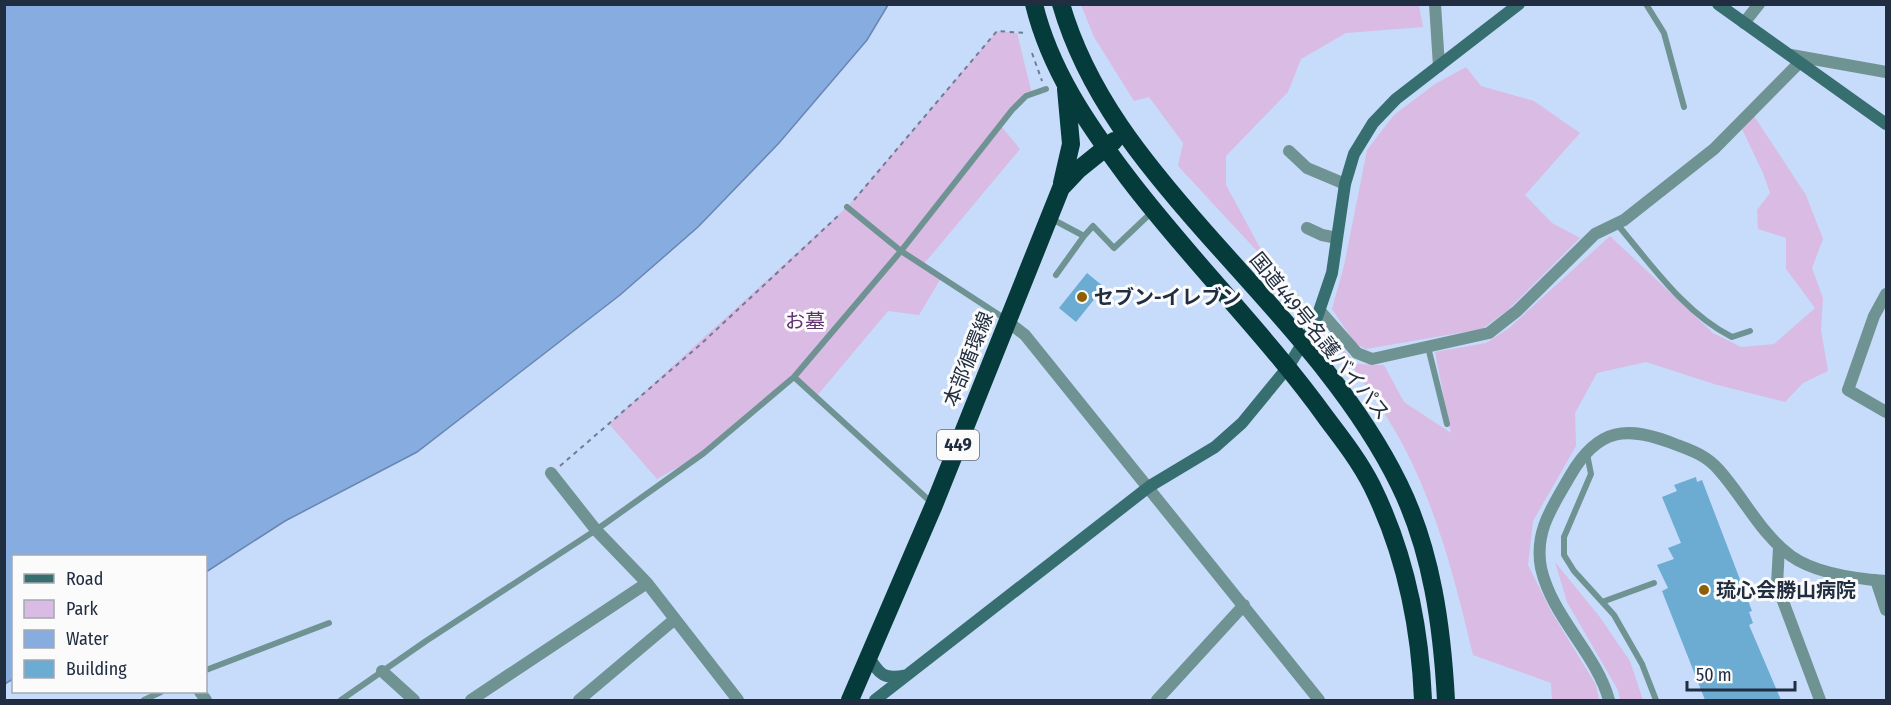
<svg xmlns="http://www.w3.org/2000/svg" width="1891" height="705" viewBox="0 0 1891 705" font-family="'Fira Sans Condensed','Noto Sans JP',sans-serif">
  <rect width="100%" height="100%" fill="#c7dcfa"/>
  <!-- green -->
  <path fill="#d9bbe4" d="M1081,5H1419L1423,27L1346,33L1301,59L1288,92L1226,156V185L1259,246L1282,278L1178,166L1183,143L1149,97L1134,101L1094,37Z
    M997,31L1017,33L1032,94L1000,125L1020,149L923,265L941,278L919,315L888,311L816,397L794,377L704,453L657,479L609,424L847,207Z
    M1466,67L1481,86L1534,101L1580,133L1525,195L1552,223L1580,238L1507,311L1482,329L1366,349L1355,343L1332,309L1344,266L1367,150L1394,115L1435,84Z
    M1754,116L1806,195L1823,239L1812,268L1823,298L1821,330L1828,371L1803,383L1785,402L1714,384L1646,362L1597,373L1575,413L1576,446L1533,521L1528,565L1551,611L1596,685L1599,700H1552L1551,683L1473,655C1456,584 1438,512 1404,447C1384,408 1355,372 1331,336L1357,364L1384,365L1404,402L1451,433L1435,352L1486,343L1509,328L1610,236L1713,333L1741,347L1774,344L1815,308L1786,269V238L1758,229L1757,210L1770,193L1763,173L1742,129Z
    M1555,562L1599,616L1630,661L1643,700H1620L1618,690L1567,602Z"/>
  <!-- water -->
  <path fill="#87ace0" stroke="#6886b0" stroke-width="1.5" d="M5,4H888V5L867,40L779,143L698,227L620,295L417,452L285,521L206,572V556H14L13,679L5,684Z"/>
  <!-- building -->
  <path fill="#6cabd2" d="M1087,273L1104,287L1076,322L1059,308Z
    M1696,477L1697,482L1702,480L1752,611L1749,612L1753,623L1749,625L1781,700H1705L1662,591L1668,588L1657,565L1674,559L1668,548L1681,543L1662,497L1677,491L1674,485Z"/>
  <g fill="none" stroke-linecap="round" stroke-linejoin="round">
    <!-- path -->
    <path stroke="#6d7d95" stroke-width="2" stroke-dasharray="4.5 4.5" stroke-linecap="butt" d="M1032,53L1042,81
      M854,200L997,31L1025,33
      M560,466L701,344L839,215"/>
    <!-- lane -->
    <path stroke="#6f9292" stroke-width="6" d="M1646,4L1664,33L1684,107
      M847,207L901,251L1007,320
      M1050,218L1084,236L1093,226L1114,248L1153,211
      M1617,224C1650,263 1685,314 1732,337L1750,331
      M1056,275L1084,236
      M1428,347L1447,424
      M794,377L933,504
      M1587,454L1591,474L1564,537V555L1574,571L1614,615L1642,664L1656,700
      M1602,602L1654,583
      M206,670L329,623
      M144,700L161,692
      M341,700L426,641L596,530L704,453L794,377L901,251L1012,110L1026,96L1046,89"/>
    <!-- street -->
    <path stroke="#6f9292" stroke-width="12" d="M1435,4L1439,66
      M1744,23L1759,4
      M1791,55L1886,72
      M1289,151L1307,168L1345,184
      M1307,228L1322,235L1337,238
      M1886,294L1874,316L1848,390L1886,412
      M1320,311L1357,353L1372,359L1489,333L1517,311L1595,234L1624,220L1714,149L1800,62
      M1007,321L1025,335L1319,700
      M551,473L596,530L647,583L738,700
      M1779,547L1777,585L1820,700
      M1876,580L1886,610
      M382,671L414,700
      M200,692L206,700
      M471,700L647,583
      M579,700L675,619
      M1157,700L1244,605
      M1609,700C1596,653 1552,617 1541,568C1534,531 1553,506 1570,476C1598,427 1627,425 1677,445C1693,451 1707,456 1719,470C1744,498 1760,533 1791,556C1815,573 1858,579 1886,581"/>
    <!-- secondary -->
    <path stroke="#376e6f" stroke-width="12" d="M1718,4L1886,124
      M868,656C880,675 883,680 907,675
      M875,700L1150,486L1215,447L1242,423L1288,367L1315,323L1332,273L1345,184L1354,154L1373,123L1396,99L1519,4"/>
    <!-- highway -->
    <path stroke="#063b3c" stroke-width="18" d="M1034,4C1050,70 1088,125 1128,178C1191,261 1266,334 1327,419C1343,440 1360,462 1372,486C1405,553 1420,626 1423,700
      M1061,4C1087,94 1145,164 1206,233C1275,311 1353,390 1399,484C1432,551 1442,627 1446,700
      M1062,183L1071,144L1066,89
      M850,700L934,505L1061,188L1078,170L1114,141"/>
  </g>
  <!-- markers -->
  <g fill="#8c6005" stroke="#fbfbfb" stroke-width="2">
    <circle cx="1082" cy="297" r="6"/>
    <circle cx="1704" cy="590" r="6"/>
  </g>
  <g text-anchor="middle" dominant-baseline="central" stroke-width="6" stroke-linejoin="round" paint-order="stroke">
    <!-- shield labels -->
    <rect fill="#fbfbfb" stroke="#626c79" stroke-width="1.5" x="937" y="430" width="42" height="30" rx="4.5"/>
    <g font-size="18" font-weight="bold" fill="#212e41">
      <text x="958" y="445">449</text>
    </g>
    <!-- poi labels -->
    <g font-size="20" font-weight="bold" fill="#212e41" stroke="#fbfbfb" text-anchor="start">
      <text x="1094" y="297">セブン-イレブン</text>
      <text x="1716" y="590">琉心会勝山病院</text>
    </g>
    <!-- park labels -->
    <g font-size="20" fill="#5f2f70" stroke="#fbfbfb">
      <text x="805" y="321">お墓</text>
    </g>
    <!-- street labels -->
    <g font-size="20" fill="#212e41" stroke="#fbfbfb">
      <text transform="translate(1320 336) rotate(51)">国道449号名護バイパス</text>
      <text transform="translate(968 359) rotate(-68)">本部循環線</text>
    </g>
  </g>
  <!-- border -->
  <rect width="1891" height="705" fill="none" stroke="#212e41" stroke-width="12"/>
  <!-- legend -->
  <rect x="12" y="555" width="195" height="138" fill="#fbfbfb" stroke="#a4a9b1" stroke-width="1.5"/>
  <rect x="24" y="574" width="30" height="9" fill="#376e6f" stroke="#a4a9b1" stroke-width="1.5"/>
  <text x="66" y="585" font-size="18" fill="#212e41">Road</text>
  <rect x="24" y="600" width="30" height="18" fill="#d9bbe4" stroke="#a4a9b1" stroke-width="1.5"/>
  <text x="66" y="615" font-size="18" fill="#212e41">Park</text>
  <rect x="24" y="630" width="30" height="18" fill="#87ace0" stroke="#a4a9b1" stroke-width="1.5"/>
  <text x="66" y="645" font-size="18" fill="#212e41">Water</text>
  <rect x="24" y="660" width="30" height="18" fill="#6cabd2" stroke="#a4a9b1" stroke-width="1.5"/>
  <text x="66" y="675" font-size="18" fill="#212e41">Building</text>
  <!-- scale -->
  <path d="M1687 681v9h108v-9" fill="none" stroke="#212e41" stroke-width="3"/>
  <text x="1696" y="681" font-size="18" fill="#212e41" stroke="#fbfbfb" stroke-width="4.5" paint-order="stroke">50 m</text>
</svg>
